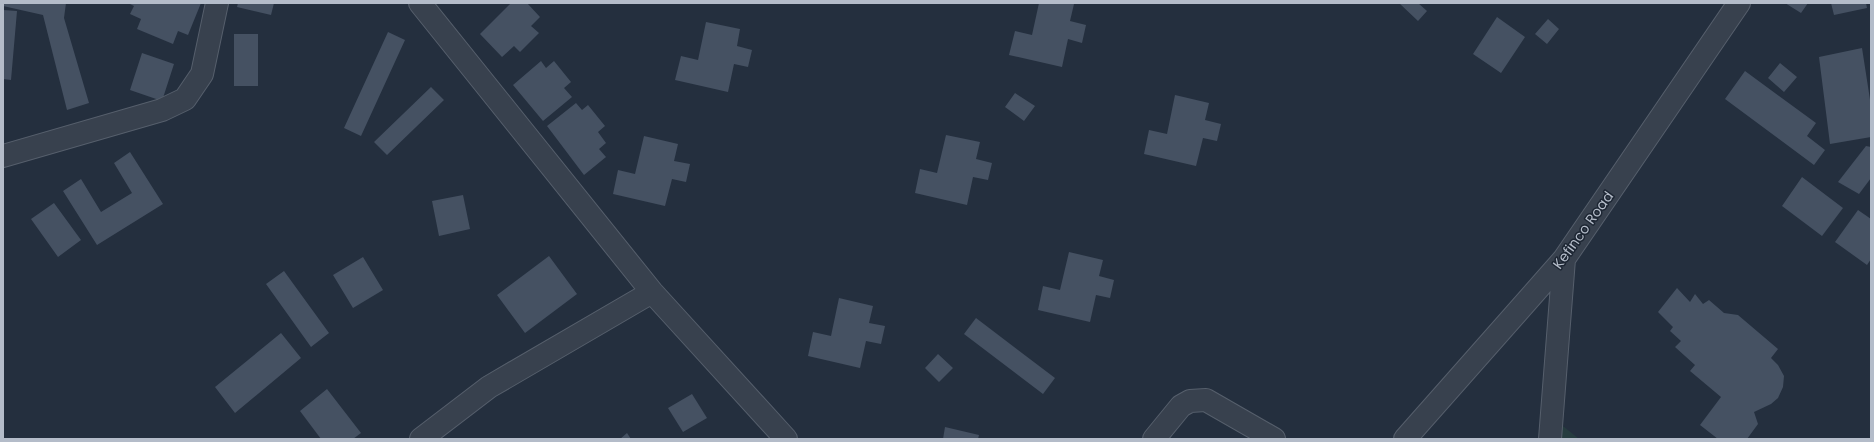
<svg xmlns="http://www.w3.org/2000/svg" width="1874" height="442" viewBox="0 0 1874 442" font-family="Poppins,sans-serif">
  <rect width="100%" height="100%" fill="#242f3e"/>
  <!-- green -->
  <path fill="#263c3f" d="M1542,409L1579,439H1542Z"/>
  <!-- building -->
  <path fill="#455162" d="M3,3H66L64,18L89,103L67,110L43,15L3,6Z
    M128,3H201L188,35L178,31L173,44L137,29L141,19L130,14L134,6Z
    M238,3H274L271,15L237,7Z
    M511,3H527L540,17L531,26L539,33L520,52L514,46L502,57L480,34Z
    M1039,3L1074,4L1070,21L1086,25L1082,43L1068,39L1062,67L1009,55L1015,31L1032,35Z
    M1399,3H1418L1427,11L1418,21Z
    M1785,3H1808L1801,13Z
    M1831,3H1866L1867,8L1834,15Z
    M3,10L17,11L11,80L3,79Z
    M1497,17L1525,37L1501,73L1473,54Z
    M1548,19L1559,29L1547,44L1535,34Z
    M706,22L740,29L737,46L752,50L748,67L734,64L728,92L675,80L681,56L698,60Z
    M388,32L405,40L361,136L344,128Z
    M234,34H258V86H234Z
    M1862,48L1871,106V137L1830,144L1819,57Z
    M142,53L174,64L162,101L130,90Z
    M541,61L546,68L554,61L571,82L564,88L572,97L543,121L513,85Z
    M1780,63L1797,77L1784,92L1768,78Z
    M1745,71L1816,123L1807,136L1825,150L1814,165L1725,99Z
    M431,87L444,100L387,155L374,142Z
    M1015,93L1035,106L1024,121L1005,107Z
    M1175,95L1209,103L1205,120L1221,124L1217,141L1203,138L1196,166L1144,154L1149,130L1167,134Z
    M576,103L582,110L588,105L605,126L598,132L606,143L599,149L606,157L584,175L547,126Z
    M946,135L980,142L976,159L992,163L988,180L973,177L967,205L915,193L920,169L937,173Z
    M644,136L678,144L674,161L690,164L686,182L672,179L665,206L613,194L618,170L635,174Z
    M1866,146L1871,147V178L1859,194L1838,182Z
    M130,152L163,204L97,245L63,191L81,179L101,212L132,193L114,163Z
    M1802,177L1843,208L1822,236L1782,206Z
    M463,195L470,229L439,236L432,201Z
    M54,203L81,240L58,257L31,219Z
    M1858,210L1871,219V259L1867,265L1835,242Z
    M1069,252L1103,260L1099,276L1114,280L1110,298L1096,295L1090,322L1038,310L1043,286L1060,290Z
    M549,256L577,294L525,333L497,295Z
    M363,257L383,290L353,308L333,275Z
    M284,271L329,333L311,347L266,284Z
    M1677,288L1690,302L1695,294L1703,304L1709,300L1724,313L1738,315L1778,349L1771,358L1778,365L1784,376L1783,387L1778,398L1771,404L1754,412L1758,424L1747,439H1718L1700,425L1721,397L1690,371L1695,365L1675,347L1681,341L1670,331L1673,327L1658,312Z
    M839,298L873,306L869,323L885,326L881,344L866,341L860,368L808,356L813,332L831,336Z
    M976,318L1055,378L1043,394L964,334Z
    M281,333L301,358L235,413L215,387Z
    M938,354L953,368L939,382L925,368Z
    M327,389L361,433L353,439H321L300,411Z
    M692,394L707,418L683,432L668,408Z
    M945,427L979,435L978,439H943Z
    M627,433L631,439H620Z"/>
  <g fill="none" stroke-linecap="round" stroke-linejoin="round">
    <!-- minor casing -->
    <g stroke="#565f6c" stroke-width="24">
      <path id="minor" d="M420,3L652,292L786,439
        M3,156L162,110L185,99L202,74L217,3
        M421,439L489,387L652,292
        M1154,439L1181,406L1190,401L1206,400L1274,439
        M1405,439L1564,259L1739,3
        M1550,439L1564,259"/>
    </g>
    <!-- minor -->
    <use href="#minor" stroke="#38414e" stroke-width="22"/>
  </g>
  <g text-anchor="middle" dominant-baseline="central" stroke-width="3" stroke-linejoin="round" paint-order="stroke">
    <!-- street labels -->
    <g font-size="14" fill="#b4bcc9" stroke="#1d2633">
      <text transform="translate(1583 230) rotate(-54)">Kefinco Road</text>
    </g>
  </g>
  <!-- border -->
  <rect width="1874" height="442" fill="none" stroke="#b4bcc9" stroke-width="8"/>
</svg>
